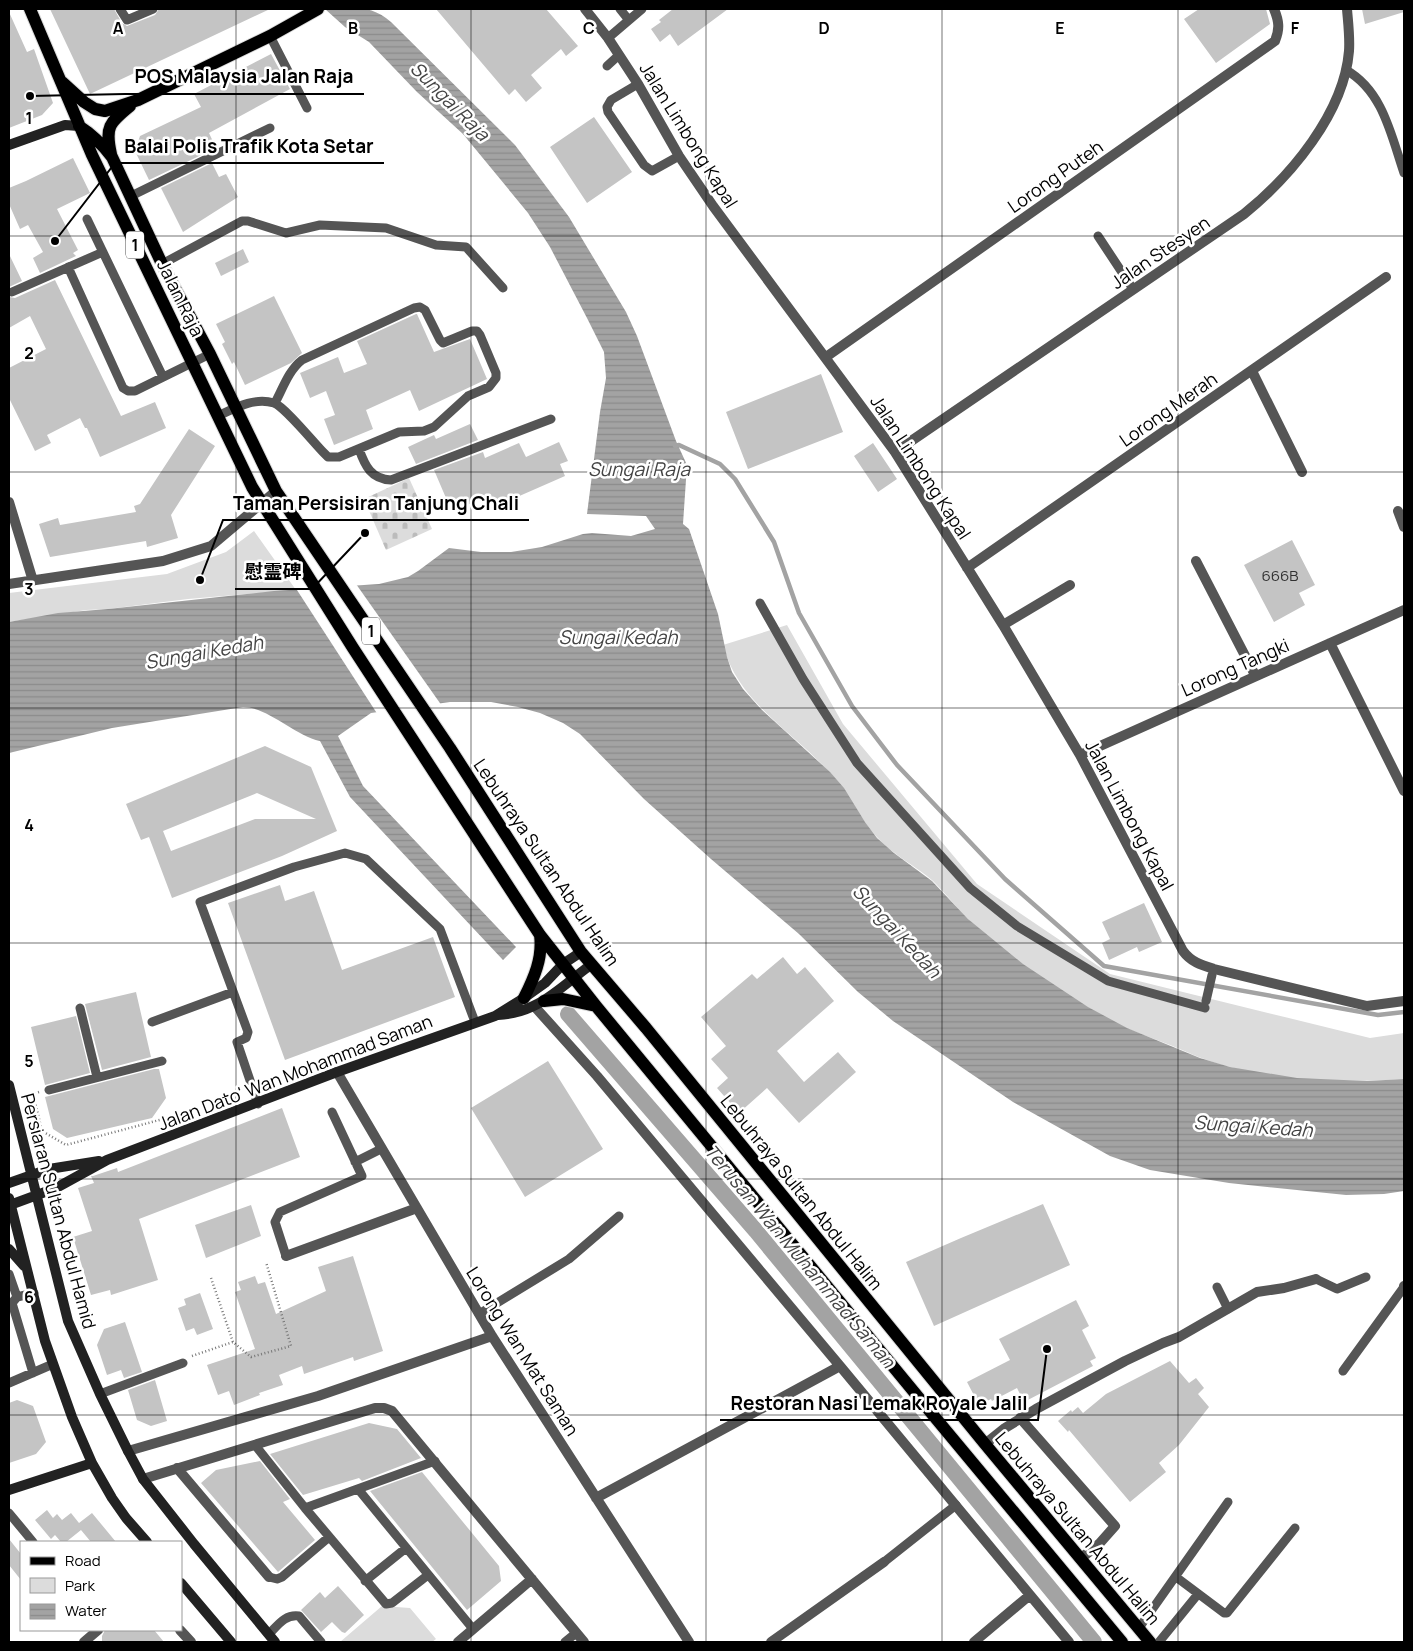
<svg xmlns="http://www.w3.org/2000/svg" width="1413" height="1651" viewBox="0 0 1413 1651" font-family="Manrope,'Noto Sans SC',sans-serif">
  <defs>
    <pattern id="cemetery-stones" width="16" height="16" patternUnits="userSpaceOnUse" patternTransform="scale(1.25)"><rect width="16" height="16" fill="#dcdcdc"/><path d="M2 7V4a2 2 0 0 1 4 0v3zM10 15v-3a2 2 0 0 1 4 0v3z" fill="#bbb"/></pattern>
    <pattern id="water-rules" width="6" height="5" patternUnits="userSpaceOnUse" patternTransform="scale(1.25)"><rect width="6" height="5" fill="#a3a3a3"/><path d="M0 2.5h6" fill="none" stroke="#8b8b8b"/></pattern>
  </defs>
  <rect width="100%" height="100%" fill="#fff"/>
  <!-- green -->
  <path fill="#dcdcdc" d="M254,531L296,590L188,599L108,609L86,610L9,622V593L167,574L226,552Z
    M787,625L843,724L977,884L1110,974L1370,1038L1404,1033V1079C1347,1083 1286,1081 1230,1067C1209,1062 1189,1053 1170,1045C1155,1039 1140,1034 1126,1028C1072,1001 1012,961 968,919C956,907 945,893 933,881C915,865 892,855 876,836C859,817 849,793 831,774C794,732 738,703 723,645Z
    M382,1606L410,1608L436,1639L432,1642H340Z"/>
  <!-- cemetery -->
  <path fill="url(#cemetery-stones)" d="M409,478L432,529L386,550L364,499Z"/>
  <!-- water -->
  <path fill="url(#water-rules)" d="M325,9C351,9 369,3 391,22L515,145L569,217L626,312L637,336L676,441L687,465L683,524L689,529L718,614L727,657L732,672L743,689L761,709L830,772L844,788L865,822L877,838L894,853L932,881L968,919L1023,964L1088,1007L1127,1028L1200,1058L1230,1067L1297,1078L1367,1081L1404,1079V1191L1384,1194L1346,1195L1229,1183L1150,1170L1110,1156L1013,1102L893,1021L858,992L799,934L711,859L644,799L580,734L563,723L540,713L518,707L491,702H450L371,713L338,736L363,786L516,947L503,960L350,797L320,741C294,735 268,707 243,707L112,728L9,753V622L58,613L108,609L274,591L379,584L408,577L418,571L449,548L481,552H511L542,547L583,534L592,533L631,536L655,529L646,516L587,514L600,412L606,378L604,352L587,318L550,247L528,213L463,134L417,92L369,42L345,27Z"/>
  <!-- pier -->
  <path fill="#fff" d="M356,584L442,706L378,715L295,587Z"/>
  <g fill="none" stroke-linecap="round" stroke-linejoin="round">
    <!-- stream -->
    <path stroke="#a3a3a3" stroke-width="4.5" d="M675,446L679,445L720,464L735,479L774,542L799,613L852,706L897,765L1005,879L1104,966L1378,1015L1404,1012"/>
    <!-- canal -->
    <path stroke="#a3a3a3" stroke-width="16" d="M568,1014L756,1231L1094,1642"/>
  </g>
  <!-- building -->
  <path fill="#c4c4c4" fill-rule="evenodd" d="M50,9H114L122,23L127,26L155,15L159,9H270L90,94Z
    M436,9H546L578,46L566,56L561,49L531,75L542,88L526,102L515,89L509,95Z
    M673,9H728L678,46L670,34L660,42L651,29L661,22L659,20Z
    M1199,9H1266L1270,24L1216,63L1184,19Z
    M1362,9H1404V12L1365,24Z
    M9,12L27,52L34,49L53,103L42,115L9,128Z
    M271,54L290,89L209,133L216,148L149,180L135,151L140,136L201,107L194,94Z
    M594,117L632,172L587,203L550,147Z
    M73,158L90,193L57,209L78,250L73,253L76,256L40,273L33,258L43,252L28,225L20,229L9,204V188L26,181Z
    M212,163L219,177L226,174L238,197L183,232L161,188Z
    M243,249L249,262L221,276L215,263Z
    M9,254L22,281L9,287Z
    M55,280L121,416L155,402L166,428L100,457L87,428H85L80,418L47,435L51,443L35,451L9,398V368L46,349L30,316L9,328V297L15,298Z
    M274,296L302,353L291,363L245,385L234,362L232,364L222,344L225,342L216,324Z
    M416,314H417L434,352L470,339L487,379L419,411L410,390L366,410L373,429L334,445L324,419L335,415L326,391L310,398L300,373L338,357L344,373L367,364L357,341Z
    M821,374L843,432L748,469L726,412Z
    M470,424L478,440L416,464L408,447L434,435L436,439Z
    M189,429L215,446L171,515L178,538L147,547L146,541L50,557L39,524L58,518L60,525L136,512L134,506L140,504Z
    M559,442L568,461L560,464L565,476L506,502L505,499L493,504L489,495L452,512L434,470L483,452L485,458L519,443L526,457Z
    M873,443L897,479L878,492L854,456Z
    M1292,540L1315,585L1299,593L1305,605L1274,622L1244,565Z
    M265,746L311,767L337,831L282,856L172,898L149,837L141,840L126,804ZM257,793L316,819H255L171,851L163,831Z
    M280,885L285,901L314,891L342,970L433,937L455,997L285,1060L228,903Z
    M1144,903L1162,942L1139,952L1137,947L1109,960L1102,943L1110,939L1102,922Z
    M783,957L797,974L805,967L834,1001L777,1051L804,1082L838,1052L856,1072L799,1123L767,1088L739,1113L717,1088L728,1078L711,1059L726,1046L701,1017L752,974L757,979Z
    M136,992L151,1057L102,1070L85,1004Z
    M76,1016L90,1073L45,1085L31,1027Z
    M548,1061L603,1149L525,1197L471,1108Z
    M154,1069H159L166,1098L152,1118L67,1138L53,1129L45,1097Z
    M282,1108L300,1157L139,1219L158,1280L111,1295L110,1290L91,1295L73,1237L92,1231L78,1188L94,1183L91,1176H93L117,1168L118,1172Z
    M1043,1204L1070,1265L934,1326L906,1262L961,1238Z
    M251,1205L261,1236L206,1258L195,1225Z
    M353,1256L383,1351L354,1361L353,1357L304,1374L302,1366L279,1375L283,1385L259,1393L260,1395L234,1405L229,1391L218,1395L207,1365L255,1349L235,1292L241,1290L238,1282L255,1276L258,1284L265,1282L276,1314L326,1291L318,1267Z
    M200,1293L213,1329L197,1335L194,1328L186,1331L178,1308L186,1305L184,1299Z
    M1076,1300L1089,1326L1082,1330L1096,1358L1090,1361L1093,1366L1024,1402L1017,1388L992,1401L991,1399L979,1405L967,1382L1010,1360L999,1339Z
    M125,1322L142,1372L124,1378L121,1370L107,1375L97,1345L104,1329Z
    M1170,1361L1189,1383L1196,1378L1204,1388L1198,1394L1209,1407L1179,1445L1159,1463L1166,1472L1130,1502L1069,1430L1068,1432L1058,1421L1071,1410L1072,1412L1078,1407L1083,1413L1106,1394Z
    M155,1380L167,1421L151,1426L137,1420L128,1390Z
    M17,1400L33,1406L46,1442L36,1454L9,1463V1403Z
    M369,1423L397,1429L421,1458L362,1481L359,1478L303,1495L270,1454Z
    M260,1461L290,1499L283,1502L315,1540L278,1572L201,1483L216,1470Z
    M422,1472L499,1566L501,1581L467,1610L370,1491Z
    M47,1510L53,1518L57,1514L62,1520L71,1513L79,1523L92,1513L116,1542H91L81,1530L66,1542H61L55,1535L51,1539L35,1520Z
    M9,1539L21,1554V1580L9,1565Z
    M338,1586L364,1615L345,1633L342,1632L332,1622L321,1632L301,1610L320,1592L325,1598Z
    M105,1630H154L164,1642H102V1636Z"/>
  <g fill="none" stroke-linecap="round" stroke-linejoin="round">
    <!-- primary casing -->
    <g stroke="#dbdbdb" stroke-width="14">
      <path id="primary" d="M30,9L92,155L252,487L353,648L540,935L596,1006L933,1415L1122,1642
        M62,82L84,102L95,109L105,111L138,100L270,36L318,9
        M79,126C93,135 102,144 112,157L162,264L210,354L276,491L450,748L581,952L646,1028L985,1444L1150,1642
        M111,154C105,127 109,123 130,106
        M524,998C534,978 543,958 540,935
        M544,1001L563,999L596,1006"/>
    </g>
    <!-- path -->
    <path stroke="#777" stroke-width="2.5" stroke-dasharray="1 2.5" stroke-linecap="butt" d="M39,1092L33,1094L42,1131L66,1145L167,1118L174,1121
      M211,1278L233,1342L251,1357L291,1346L266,1262
      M192,1356L233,1342"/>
    <!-- lane -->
    <path stroke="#555" stroke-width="9" d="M120,9L127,20L153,9
      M620,9L628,19
      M270,36L307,108
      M608,38L642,9
      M607,66L619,55
      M1346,70C1383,91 1391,135 1404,173
      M638,84L611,100L607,107L608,112L644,165L652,171L679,156
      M131,196L270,128
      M87,219L163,377
      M1098,236L1133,289
      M162,264L242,221H248L286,233L320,225L386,228L436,245L466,247L503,288
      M68,267L123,388L128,391H135L210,354
      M12,292L103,252
      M218,416C235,408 254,397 274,403C285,407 314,443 324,453L328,457H339L399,432L424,431L434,427L468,396L489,387L496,378V373L480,335L477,331H472L443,343L440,340L425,310L420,307L414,308L302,360C289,370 283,388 275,403
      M359,449C365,466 371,479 391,480L551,419
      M760,603L803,679L857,763L970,888L1017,926L1108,981L1205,1008
      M1206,1001L1212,975
      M80,1008L97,1077
      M152,1022L233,992
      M49,1090L162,1061
      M258,1104L237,1042L246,1038L248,1032L200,902L294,867L345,853L366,859L440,929L475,1022
      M355,1162L381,1149
      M286,1256L275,1222L280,1212L362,1176L332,1112
      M9,1274L17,1297
      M1316,1279L1337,1289L1366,1277
      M1217,1287L1228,1309
      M479,1314L569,1259L619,1216
      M1343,1371L1404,1287
      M33,1373L12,1303L17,1297L34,1293
      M9,1383L53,1364
      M100,1394L183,1363
      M255,1445L305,1508
      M358,1489L473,1629
      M9,1513L33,1542
      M884,1562L956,1505
      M428,1575L392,1603L386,1604L305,1508L435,1461
      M269,1577L277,1579L282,1577L329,1537
      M1176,1577L1224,1613H1227L1295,1528
      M365,1581L406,1548
      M1139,1628L1228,1502
      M269,1634C278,1625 285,1614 299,1616L321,1642
      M565,1642L576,1633
      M1159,1642L1198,1594"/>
    <!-- street -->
    <path stroke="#555" stroke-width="10" d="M585,9L608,38L638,84L679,156L713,206L895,452L1003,625L1080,755L1183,951C1191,962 1201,965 1214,969L1367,1006L1404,1001
      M826,357L1275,41C1280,29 1279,21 1274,9
      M1252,371L1302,472
      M895,452L1244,214C1291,176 1344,113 1349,51C1350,37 1348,22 1347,9
      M9,502L33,581
      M1398,511L1404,527
      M1196,561L1255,675
      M967,568L1386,277
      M9,584L163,561L211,546L276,491
      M1003,625L1070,585
      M1330,643L1404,791
      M1080,755L1404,610
      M535,1007L597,1076L840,1366L1069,1642
      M337,1072L492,1336L689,1642
      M286,1256L417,1208
      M1404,1286V1288
      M1020,1418L1115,1526L1099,1544L1080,1559
      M985,1444L1005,1428L1036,1409L1125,1361L1163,1343L1179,1337L1257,1292L1284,1288L1316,1279
      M128,1451L318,1396L492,1336
      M177,1468L269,1577
      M143,1479L375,1408H384L392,1411L584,1642
      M596,1498L840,1366
      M180,1630L191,1642
      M84,1642L98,1630
      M458,1642L532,1579
      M771,1642L884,1562
      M974,1642L1030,1595"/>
    <!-- secondary -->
    <path stroke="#222" stroke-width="10" d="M9,145L65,125L79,126
      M498,1015C539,1013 560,987 592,964
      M9,1085L68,1321L100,1394L128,1451L143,1479L194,1544L275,1642
      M9,1183L49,1169L99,1161
      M9,1198L45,1341L72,1417L92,1463L112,1498L126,1518L147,1542
      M10,1205L56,1188L107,1160L337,1072L495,1016L524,998L545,983L563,964L581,952
      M9,1249L24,1266
      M9,1490L92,1463
      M181,1583L231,1642"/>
    <!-- primary -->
    <use href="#primary" stroke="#000" stroke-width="12"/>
  </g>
  <!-- grid -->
  <path fill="none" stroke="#000" stroke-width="1" stroke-opacity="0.55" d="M236,9V1642M471,9V1642M706,9V1642M942,9V1642M1178,9V1642M9,236H1404M9,472H1404M9,708H1404M9,943H1404M9,1179H1404M9,1415H1404"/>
  <g text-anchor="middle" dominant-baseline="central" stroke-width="5" stroke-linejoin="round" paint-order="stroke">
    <!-- number labels -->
    <g font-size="15" fill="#313131">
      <text x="1280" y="575">666B</text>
    </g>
    <!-- shield labels -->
    <g fill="#fff" stroke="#4c4c4c" stroke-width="1">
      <rect x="126" y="231.5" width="18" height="27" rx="4"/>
      <rect x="362" y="617.5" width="18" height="27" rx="4"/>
    </g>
    <g font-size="16" font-weight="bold" fill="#000">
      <text x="135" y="245">1</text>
      <text x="371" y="631">1</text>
    </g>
    <!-- street labels -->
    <g font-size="18" fill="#000" stroke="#fff">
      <text transform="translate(689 135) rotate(58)">Jalan Limbong Kapal</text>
      <text transform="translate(1055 176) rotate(-35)">Lorong Puteh</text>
      <text transform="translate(1160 252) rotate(-34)">Jalan Stesyen</text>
      <text transform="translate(181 298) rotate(64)">Jalan Raja</text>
      <text transform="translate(1168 409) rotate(-35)">Lorong Merah</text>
      <text transform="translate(921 467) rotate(57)">Jalan Limbong Kapal</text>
      <text transform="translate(1235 667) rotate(-24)">Lorong Tangki</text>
      <text transform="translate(1130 815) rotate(62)">Jalan Limbong Kapal</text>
      <text transform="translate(547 862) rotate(56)">Lebuhraya Sultan Abdul Halim</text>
      <text transform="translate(295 1072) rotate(-21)">Jalan Dato' Wan Mohammad Saman</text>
      <text transform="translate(802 1192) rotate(51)">Lebuhraya Sultan Abdul Halim</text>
      <text transform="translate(59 1211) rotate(75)">Persiaran Sultan Abdul Hamid</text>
      <text transform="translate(523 1351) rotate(58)">Lorong Wan Mat Saman</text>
      <text transform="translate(1078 1528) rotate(50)">Lebuhraya Sultan Abdul Halim</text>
    </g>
    <!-- water labels -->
    <g font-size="19" font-style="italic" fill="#444" stroke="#fff">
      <text transform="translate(450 101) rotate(45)">Sungai Raja</text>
      <text x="639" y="469">Sungai Raja</text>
      <text x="618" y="637">Sungai Kedah</text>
      <text transform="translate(204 652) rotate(-10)">Sungai Kedah</text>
      <text transform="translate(897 931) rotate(47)">Sungai Kedah</text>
      <text transform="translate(1253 1126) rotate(4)">Sungai Kedah</text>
      <text transform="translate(800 1256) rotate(50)">Terusan Wan Muhammad Saman</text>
    </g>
  </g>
  <g font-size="16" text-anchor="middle" font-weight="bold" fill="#000" stroke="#fff" stroke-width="5" stroke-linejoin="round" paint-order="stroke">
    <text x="118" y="34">A</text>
    <text x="353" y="34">B</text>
    <text x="589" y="34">C</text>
    <text x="824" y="34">D</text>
    <text x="1060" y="34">E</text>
    <text x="1295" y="34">F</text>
    <text x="29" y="124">1</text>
    <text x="29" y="359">2</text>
    <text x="29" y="595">3</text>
    <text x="29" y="831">4</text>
    <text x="29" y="1067">5</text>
    <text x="29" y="1303">6</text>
  </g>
  <!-- callouts -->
  <path fill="none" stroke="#000" stroke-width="2" d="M30 96L125 94H364M55 241L115 163H384M200 580L223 520H529M365 533L312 589H235M1047 1349L1038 1420H720"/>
  <g fill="#000" stroke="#fff" stroke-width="2">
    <circle cx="30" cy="96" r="5"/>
    <circle cx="55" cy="241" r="5"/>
    <circle cx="200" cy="580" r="5"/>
    <circle cx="365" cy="533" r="5"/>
    <circle cx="1047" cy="1349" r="5"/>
  </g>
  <g font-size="19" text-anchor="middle" font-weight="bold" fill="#000" stroke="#fff" stroke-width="5" stroke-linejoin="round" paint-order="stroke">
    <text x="244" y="83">POS Malaysia Jalan Raja</text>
    <text x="249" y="153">Balai Polis Trafik Kota Setar</text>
    <text x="376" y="510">Taman Persisiran Tanjung Chali</text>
    <text x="273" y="578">慰霊碑</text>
    <text x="879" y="1410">Restoran Nasi Lemak Royale Jalil</text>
  </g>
  <!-- border -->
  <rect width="1413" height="1651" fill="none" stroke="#000000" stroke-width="20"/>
  <!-- legend -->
  <rect x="20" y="1541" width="162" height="90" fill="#ffffff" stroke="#999999"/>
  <rect x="30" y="1557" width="25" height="8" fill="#000000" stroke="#999999"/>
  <text x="65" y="1566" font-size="15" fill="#000000">Road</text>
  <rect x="30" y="1578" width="25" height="15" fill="#dcdcdc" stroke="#999999"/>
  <text x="65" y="1591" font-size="15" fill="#000000">Park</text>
  <rect x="30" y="1604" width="25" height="15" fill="url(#water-rules)" stroke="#999999"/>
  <text x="65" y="1616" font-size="15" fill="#000000">Water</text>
</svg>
